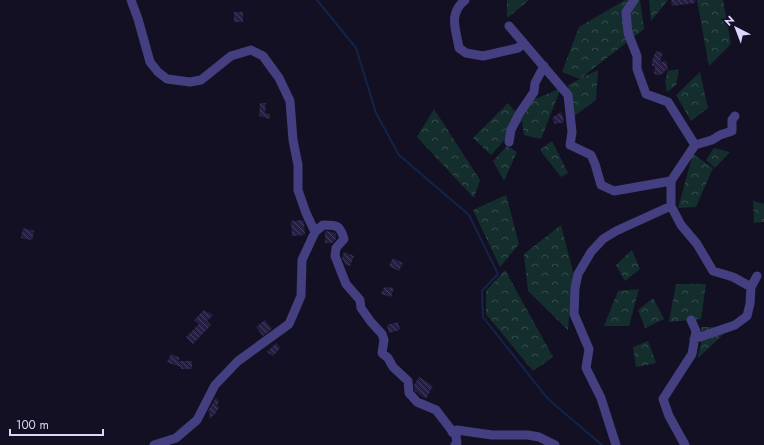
<svg xmlns="http://www.w3.org/2000/svg" width="764" height="445" viewBox="0 0 764 445" font-family="Jost,sans-serif">
  <defs>
    <pattern id="forest-crowns" width="20" height="18" patternUnits="userSpaceOnUse"><rect width="20" height="18" fill="#142e2e"/><path d="M2 6a3 3 0 1 1 6 0M12 15a3 3 0 1 1 6 0" fill="none" stroke="#364c4d"/></pattern>
    <pattern id="building-back-hatch" width="6" height="6" patternUnits="userSpaceOnUse"><rect width="6" height="6" fill="#271e44"/><path d="M-1 5l2 2M0 0l6 6M5-1l2 2" fill="none" stroke="#463e60"/></pattern>
  </defs>
  <rect width="100%" height="100%" fill="#141024"/>
  <!-- forest -->
  <path fill="url(#forest-crowns)" d="M507,0H529L507,18Z
    M625,0H640L644,29L581,78L598,70L596,100L573,117L568,85L580,79L562,72L579,27Z
    M649,0H668L651,21Z
    M697,0H723L731,44L709,66Z
    M679,69L676,85L667,92L665,81L668,71Z
    M700,72L708,108L691,121L676,95Z
    M561,88L541,139L524,135L522,121L491,155L473,138L508,103L522,120L521,105Z
    M434,109L480,180L474,198L417,137Z
    M552,141L568,173L561,177L540,150Z
    M507,146L517,152L504,181L493,161Z
    M714,148L730,152L715,168L706,160Z
    M693,154L713,168L696,207L678,208Z
    M506,195L519,244L500,267L473,210Z
    M753,201L764,204V222L754,223Z
    M561,225L573,272L568,330L528,291L524,254Z
    M632,250L640,269L625,281L616,265Z
    M505,270L553,357L533,371L486,314V291Z
    M676,284H706L701,319L669,322Z
    M639,289L629,326H604L618,291Z
    M653,298L664,319L645,328L638,310Z
    M701,327H731L698,358L701,343Z
    M648,341L656,363L636,367L633,347Z"/>
  <g fill="none" stroke-linecap="round" stroke-linejoin="round">
    <!-- stream -->
    <path stroke="#122447" stroke-width="2" d="M317,0L356,48L376,113L399,155L469,215L498,274L482,291L483,317L548,399L602,445"/>
  </g>
  <!-- building -->
  <path fill="url(#building-back-hatch)" d="M671,0H695V3L672,6Z
    M234,12H243V22H234Z
    M656,51L663,53L660,62L666,61L668,70L664,71V73L659,75L654,74L655,66H652V61Z
    M260,103H266L265,113L270,114V119L259,116Z
    M561,112L563,116L564,122L555,124L552,118Z
    M303,220L304,223L305,235L292,236L291,221Z
    M23,228L34,231L32,240L21,238Z
    M325,231L333,232L336,234V239L332,243H325Z
    M344,252L354,256L350,266L345,264L342,258Z
    M393,258L403,263L399,271L389,266Z
    M384,287L394,288L391,297L381,294Z
    M204,310L213,315L207,321L211,325L193,344L186,337L199,324L194,320Z
    M265,320L272,329L263,336L256,327Z
    M398,322L400,330L389,333L387,325Z
    M276,343L280,348L273,356L267,352Z
    M171,354L180,358L178,361H192V369H181V367L166,362L168,361Z
    M419,377L433,386L426,399L415,391L414,385Z
    M216,398L219,401L217,406L219,407L215,414L209,419L210,412L208,411Z"/>
  <g fill="none" stroke-linecap="round" stroke-linejoin="round">
    <!-- minor -->
    <path stroke="#433f80" stroke-width="9" d="M131,0L138,19L150,62L158,72L167,79L190,82L201,80L231,56L251,50L263,56L279,78L290,101L293,140L298,165V190L306,213L315,232L302,260L301,296L289,324L238,361L215,385L197,420L176,438L154,445
      M465,0C448,14 456,29 459,48L466,53L483,56L518,48L523,42
      M634,0L626,12L628,33L637,56V69L646,94L668,102L695,145L671,181V206
      M509,26L568,95L572,132L570,145L591,155L595,164L601,185L614,191L671,181
      M509,142L511,130L519,114L534,92L535,83L544,66
      M695,145L712,140L720,135L732,131V120L735,116
      M315,232L323,225C337,225 340,225 344,239L336,248L335,256L346,284L360,300L361,308L371,322L382,334L384,340L382,353L388,358L393,367L408,381L409,393L417,402L436,410L456,436L457,443L455,445
      M694,339L735,325L747,316L750,304L751,287L757,276
      M452,432L457,430L492,435H528L539,437L555,445
      M616,445L601,398L586,368L589,349L574,314L575,288L578,274L591,252L603,239L616,231L671,206L681,225L697,244L713,271L733,277L751,287
      M685,445L669,416L663,399L692,354L696,331L691,320"/>
  </g>
  <!-- north arrow -->
  <g transform="translate(736 28) rotate(318)" stroke="#141024" stroke-width="3" paint-order="stroke">
  <path d="M0-3L7 15L0 10L-7 15Z" fill="#dcd6fc"/>
  <text y="-6" font-size="11" font-weight="bold" text-anchor="middle" fill="#dcd6fc">N</text>
  </g>
  <!-- scale -->
  <path d="M10 429v6h93v-6" fill="none" stroke="#dcd6fc" stroke-width="2"/>
  <text x="16" y="429" font-size="12" fill="#dcd6fc" stroke="#141024" stroke-width="3" paint-order="stroke">100 m</text>
</svg>
